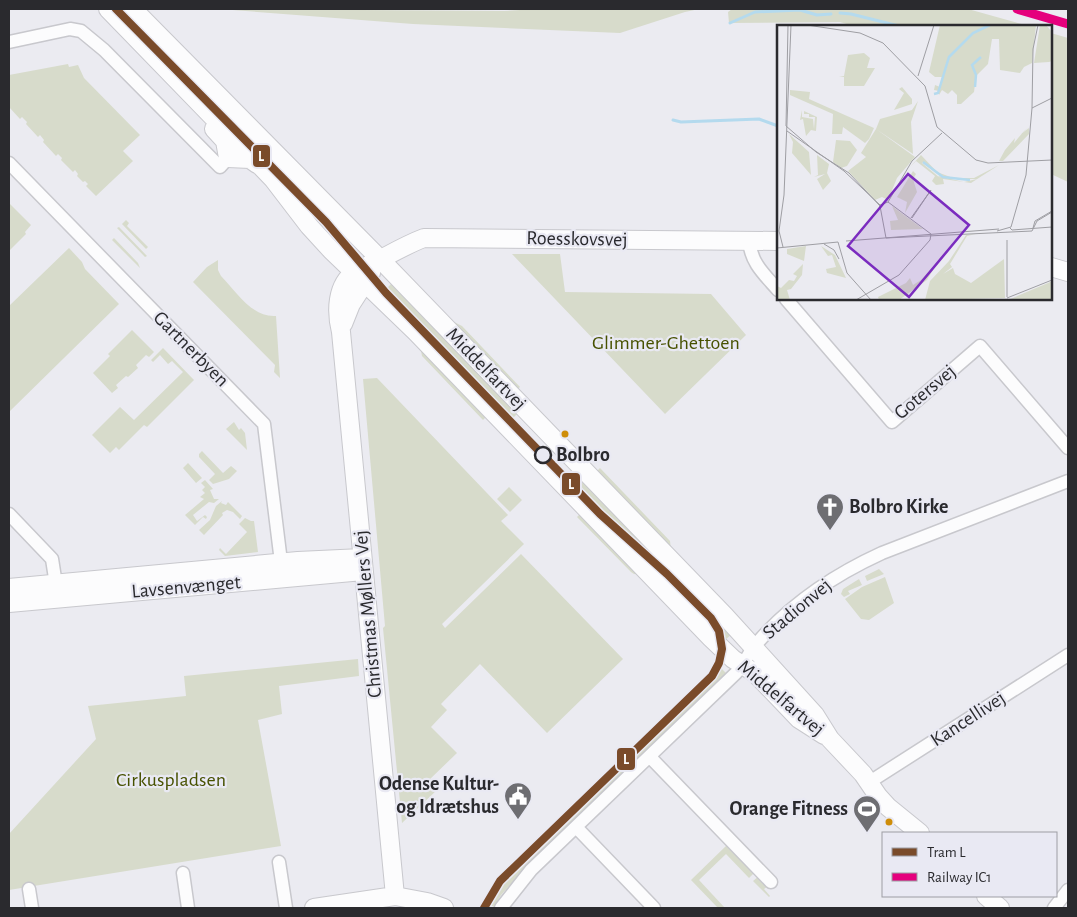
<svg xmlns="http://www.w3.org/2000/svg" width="1077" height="917" viewBox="0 0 1077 917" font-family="'Alegreya Sans',sans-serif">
  <rect width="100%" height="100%" fill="#ebebf1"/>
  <!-- green -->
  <path fill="#d7dbcb" d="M128,9L352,241L345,249L115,10Z
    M219,9L504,11L536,9H699L685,12L620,33L413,24Z
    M732,9H968L1029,26H853L840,22L729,23L728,12Z
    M1051,33L1068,38V182L1051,174Z
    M68,64L69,67L78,65L84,78L140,135L123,151L133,161L96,196L86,186L88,184L85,181L83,182L77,176L78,174L75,170L73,172L61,160L62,158L58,154L56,156L43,142L44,140L40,135L38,137L26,124L27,122L22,117L20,119L9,107V75Z
    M9,203L31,225L25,232L26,234L9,251Z
    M126,220L129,223L127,226L148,247L146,249L122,224Z
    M119,227L147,256L145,257L117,228Z
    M114,238L138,263L140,268L112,240Z
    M69,248L82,262L85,269L119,304L9,412V306Z
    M512,254H560L565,292L711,294L746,335L665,414Z
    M218,260V270L221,276C236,291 252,318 276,316L280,378L274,372L275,365L193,282L207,267Z
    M392,283L522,409L508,423L382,293Z
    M443,321L454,322L462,326L520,387L516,390Z
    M132,330L154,352L149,357L146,355L136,365L138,368L128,377L126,376L116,385L118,388L112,393L93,373L110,356L108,354Z
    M419,340L487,416L483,420L422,356Z
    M163,348L194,380L147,427L144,425L119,450L116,447L110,453L92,435L120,407L134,420L183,372L172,361L168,364L160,355L153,362L151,360Z
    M377,378L508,515L501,521L524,544L442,624L445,628L521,554L623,659L547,733L480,664L441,704L447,710L431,727L457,753L428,781L437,790L402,823L383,628L385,626L363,379Z
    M234,422L239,430L241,428L245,433L247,450L226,429Z
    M202,451L223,473L231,466L237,471L229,479L213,484L209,480L215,474L199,457V454Z
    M188,463L202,478L196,483L183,468Z
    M600,468L670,541L672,558L593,475Z
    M588,478L732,634L725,640L573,491Z
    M205,480L213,489L210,490L214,499H219L214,503L209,502L193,515L197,521L205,515L207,517L206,519L203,517L195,525L185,515L204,499L200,497L205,493L202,490L205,487L201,483Z
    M509,487L522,500L510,512L497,499Z
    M222,501L221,503L226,505L228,502L242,516L240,519L233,512L227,510L222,513L223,515L204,535L199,530L210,520L216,506Z
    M581,513L647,575L634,574L631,572L577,517Z
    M245,518L251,521H254L258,552L225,556L219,550L220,548L226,554L247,532L239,524Z
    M879,569L884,574L867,581L865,576Z
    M885,577L894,603L869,620L861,619L845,599L862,587Z
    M859,579L862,585L848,591L850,594L844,597L841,594L843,589Z
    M358,659L359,676L279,686L282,714L258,720L281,846L9,890V834L96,739L88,706L186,696L184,676Z
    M716,663L726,673L723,678L519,875L501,895L494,907L484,901L499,880L705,680Z
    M727,845L754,873L749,878L726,854L699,880L725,908H718L691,880Z
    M759,876L768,886L764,889L770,896L769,897L753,881Z"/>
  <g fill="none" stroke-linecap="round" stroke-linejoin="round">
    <!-- stream -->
    <path stroke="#b4daee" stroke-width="3" d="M840,13L851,14L899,26
      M730,23L755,12L800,10L817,15L831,14
      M673,120L681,122L759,119L778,126"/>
    <!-- street casing -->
    <g stroke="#c8c8cd" stroke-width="15">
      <path id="street" d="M9,42L70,29L81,31L104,50L220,167L228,158
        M9,163L264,424L282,570
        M749,241C751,263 764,274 778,290
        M786,299L892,422L980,346L1068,448
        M9,514L52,559L57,591
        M650,757L771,882
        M868,783L1068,655
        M576,827L654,908
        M279,862L286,908
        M183,873L188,908
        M29,889L32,908
        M501,908L531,870L736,673C745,664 749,651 758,642C792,603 836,574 882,553L1068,481
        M1054,908L1068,890"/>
    </g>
    <!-- secondary casing -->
    <g stroke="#c8c8cd" stroke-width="20">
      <path id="secondary" d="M108,9L273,179L309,226L331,250L416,332L711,638L733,659L755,673L799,719L824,735
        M133,9L380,259L725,616L815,715L830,739L863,774L878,796L888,807L920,833
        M214,129L225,141L228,158L250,159L257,164
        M1051,267L1068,272
        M343,324L351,304L371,273
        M9,588L298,561L362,558
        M9,603L363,571
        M395,896L341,332C336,312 336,285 355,272C362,267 372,264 379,260C394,252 408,244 424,238L778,241
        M986,896L1000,908
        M314,908L395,896L427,902L444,908"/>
    </g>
    <!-- street -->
    <use href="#street" stroke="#fcfcfd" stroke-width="12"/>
    <!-- secondary -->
    <use href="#secondary" stroke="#fcfcfd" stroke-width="18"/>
    <!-- rail-1 casing -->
    <g stroke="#e9e9f3" stroke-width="12">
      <path id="rail-1" d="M1017,9L1068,24"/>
    </g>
    <!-- rail-1 -->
    <use href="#rail-1" stroke="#e5007d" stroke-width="9"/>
    <!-- tram-1 casing -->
    <g stroke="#e9e9f3" stroke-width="11">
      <path id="tram-1" d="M116,9L326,222L386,293L600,514L667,574L711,618L719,631L722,649L719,663L712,676L500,881L484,908"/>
    </g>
    <!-- tram-1 -->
    <use href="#tram-1" stroke="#7a4b2a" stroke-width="8"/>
  </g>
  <!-- icons -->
  <defs>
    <g id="church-pin" transform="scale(1.4375)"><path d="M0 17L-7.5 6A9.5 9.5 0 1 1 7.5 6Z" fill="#6e6e72" stroke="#e9e9f3"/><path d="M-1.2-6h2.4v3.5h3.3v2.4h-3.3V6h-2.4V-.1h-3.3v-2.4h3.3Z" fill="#fff"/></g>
    <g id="civic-pin" transform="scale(1.4375)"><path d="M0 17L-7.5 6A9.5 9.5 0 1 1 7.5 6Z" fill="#6e6e72" stroke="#e9e9f3"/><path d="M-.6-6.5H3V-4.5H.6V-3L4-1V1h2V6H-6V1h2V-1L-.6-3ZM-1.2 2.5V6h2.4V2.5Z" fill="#fff"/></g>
    <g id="stadium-pin" transform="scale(1.4375)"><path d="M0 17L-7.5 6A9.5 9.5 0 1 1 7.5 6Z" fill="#6e6e72" stroke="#e9e9f3"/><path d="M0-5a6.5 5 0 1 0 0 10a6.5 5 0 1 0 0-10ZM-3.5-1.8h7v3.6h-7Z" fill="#fff"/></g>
  </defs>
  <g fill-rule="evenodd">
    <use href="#church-pin" x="830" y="507"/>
    <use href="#civic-pin" x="518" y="796"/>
    <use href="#stadium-pin" x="867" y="809"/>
  </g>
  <!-- markers -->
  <g fill="#ce8d09" stroke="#e9e9f3" stroke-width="2">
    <circle cx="565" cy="434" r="4.5"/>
    <circle cx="889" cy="822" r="4.5"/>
  </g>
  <circle fill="#e9e9f3" stroke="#2a2a2e" stroke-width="2.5" cx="543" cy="455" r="8"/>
  <g text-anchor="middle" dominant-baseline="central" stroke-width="4.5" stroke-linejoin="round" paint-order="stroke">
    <!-- street labels -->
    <g font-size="20" fill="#2a2a2e" stroke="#e9e9f3">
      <text transform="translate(577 239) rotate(1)">Roesskovsvej</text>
      <text transform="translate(191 349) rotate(45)">Gartnerbyen</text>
      <text transform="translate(486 369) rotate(46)">Middelfartvej</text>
      <text transform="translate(925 392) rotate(-40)">Gotersvej</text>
      <text transform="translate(186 587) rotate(-5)">Lavsenvænget</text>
      <text transform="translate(797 609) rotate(-40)">Stadionvej</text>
      <text transform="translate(368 614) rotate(-95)">Christmas Møllers Vej</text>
      <text transform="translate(781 698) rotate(40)">Middelfartvej</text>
      <text transform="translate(968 719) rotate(-33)">Kancellivej</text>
    </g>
    <!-- park labels -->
    <g font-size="20" fill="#475100" stroke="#e9e9f3">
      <text x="666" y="343">Glimmer-Ghettoen</text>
      <text x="171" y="780">Cirkuspladsen</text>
    </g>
    <!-- stop labels -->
    <g font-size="20" font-weight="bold" fill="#2a2a2e" stroke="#e9e9f3" text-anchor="start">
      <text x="556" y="455">Bolbro</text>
    </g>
    <!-- poi labels -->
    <g font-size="20" font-weight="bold" fill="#2a2a2e" stroke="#e9e9f3" text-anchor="end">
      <text x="849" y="507" text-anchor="start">Bolbro Kirke</text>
      <text x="499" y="784">Odense Kultur-<tspan x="499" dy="23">og Idrætshus</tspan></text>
      <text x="848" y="809">Orange Fitness</text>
    </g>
  </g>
  <!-- overview -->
  <g transform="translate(777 25)">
    <rect width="275" height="275" fill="#ebebf1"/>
    <path d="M163,0H259L255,38L247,42L243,48L223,45L222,14H215L211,39L199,51L197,67L184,79H180V70L175,65L171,69L165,65L162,70V66L157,65L158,60L163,62L165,52H158L152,47ZM263,0H269L275,7V36L272,37L257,38ZM87,28L93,33L90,43H98L87,61H67V52L62,51H67L71,30ZM125,62L135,74V79L117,85L127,68L122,64ZM13,65L33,67L32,74L97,103L92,114L88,118L66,102L65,109H55L56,89L13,70ZM141,76L134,97L136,129L99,104L103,94L135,85ZM25,85V92L36,94L37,104L38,92H32V89H27V86L40,92L39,106L34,105L29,111L26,94L23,95ZM252,102L244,109L252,103V109L226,136H222L228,125L238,113L237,118L247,106ZM99,104L138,132L120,153L111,175L105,172L98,175L71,146L89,132L84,128ZM12,109L32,127L34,150L15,128L16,117ZM59,115L73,116L80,125L70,141L64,143L56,137ZM40,130L52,139L50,148L54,156L46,165L40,154L48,149L37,152L41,150ZM144,130L160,147L176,153H197L222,140L194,158L166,154L167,159L159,160L155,156L158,151L139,136L133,142ZM147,137L161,149L174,154H200L187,157L161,151L163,153L145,138ZM136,146L139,149L136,154L140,167L128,188L130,177L120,172ZM115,181L146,204L114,205L113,196L121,195ZM199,209L190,211L173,239L175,242L166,249L176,243L178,249L194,258L227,234L228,273L148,275L153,256L172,236L189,210ZM183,212L163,233L150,255L122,275H102L101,272L129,258L133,253L136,260L144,255ZM29,221L27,236L10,229V224ZM44,221L58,230L69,253L50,248L49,244L59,242L55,230L51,231ZM26,239L25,250L14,264L10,265L13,275H0V261L4,263L12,255L17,256L20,251L16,249ZM275,256V275H231L271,258Z" fill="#d7dbcb" fill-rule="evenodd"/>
    <path fill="none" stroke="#b4daee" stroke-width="2.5" d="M198,62L199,50L195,40L204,32M157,69L161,68L172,32L196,8L213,0M146,137L166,152L193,155"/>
    <path fill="none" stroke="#9e9ea3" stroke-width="1" d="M11,0L9,101L39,127L72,148L103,181L109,213L255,206L260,196L275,187M30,0L83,8L106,18L148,61L160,102L199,135L211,138L275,135M141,51L157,0M255,83L256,24L261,0M10,106L67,146L103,180L111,177L135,136L165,108M111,177L154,209M134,193L154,165L135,193M233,203L235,205L275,202M256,203L258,196L275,186M220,206L234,202L249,150L255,83L275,73M230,215V272M69,216L222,204M47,219L57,225L62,234M6,222L2,206L7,170L14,0M0,223L61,217L70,248L94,275M230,273L275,255M79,275L122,250L153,215L154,209"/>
    <path fill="#7b2cbf" fill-opacity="0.15" stroke="#7b2cbf" stroke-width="2.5" d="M131,149L192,200L132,272L71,221Z"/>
    <rect width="275" height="275" fill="none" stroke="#2a2a2e" stroke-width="2.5"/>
  </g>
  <g stroke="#e9e9f3" stroke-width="2">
    <rect x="252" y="144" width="19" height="24" rx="5" fill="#7a4b2a"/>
    <rect x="561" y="472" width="20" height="24" rx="5" fill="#7a4b2a"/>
    <rect x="616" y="747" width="20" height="24" rx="5" fill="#7a4b2a"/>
  </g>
  <g font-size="14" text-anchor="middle" font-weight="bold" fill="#fff">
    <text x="261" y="161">L</text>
    <text x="571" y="489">L</text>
    <text x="626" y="764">L</text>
  </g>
  <!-- border -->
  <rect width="1077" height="917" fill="none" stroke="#2a2a2e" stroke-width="20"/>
  <!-- legend -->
  <rect x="882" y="832" width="175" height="65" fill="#e9e9f3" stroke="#9d9da4"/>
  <rect x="892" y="848" width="25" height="8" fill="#7a4b2a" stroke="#9d9da4"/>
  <text x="927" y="857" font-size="15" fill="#2a2a2e">Tram L</text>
  <rect x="892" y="873" width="25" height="8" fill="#e5007d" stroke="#9d9da4"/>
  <text x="927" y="882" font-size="15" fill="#2a2a2e">Railway IC1</text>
</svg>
